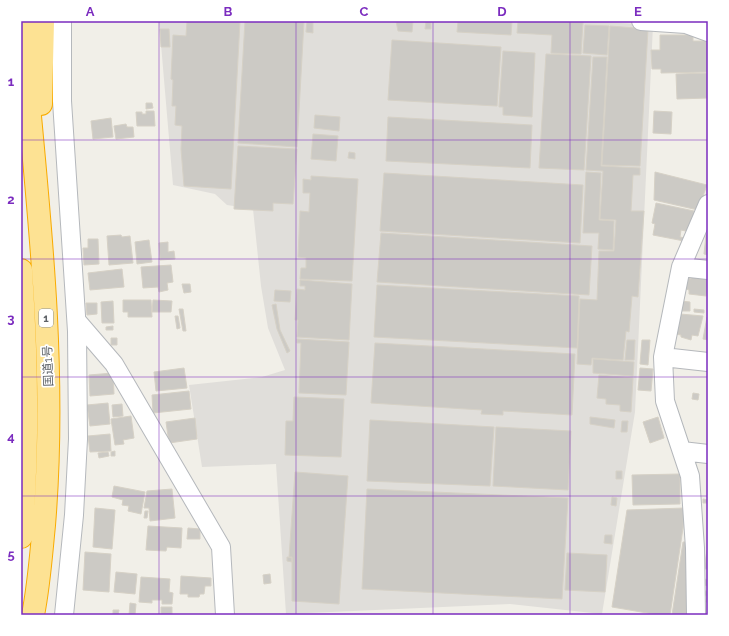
<svg xmlns="http://www.w3.org/2000/svg" width="729" height="636" viewBox="0 0 729 636" font-family="Raleway,'Noto Sans JP',sans-serif">
  <rect width="100%" height="100%" fill="#f1efe8"/>
  <!-- industrial -->
  <path fill="#e0deda" d="M159,21H591L653,25L635,412L602,614L510,604L286,614L276,464L202,467L189,385L262,377L285,370L268,328L261,286L253,209L227,205L215,194L173,185Z"/>
  <!-- building -->
  <path fill="#cccac5" stroke="#d6d1c6" d="M187,21H240L231,189L184,186L181,149L182,126L175,125L176,106H172L173,80L171,79L173,35L186,36Z
    M245,21H304L297,147L238,143Z
    M307,21H313V33L306,32Z
    M396,21H413L412,32L398,31Z
    M426,21H431V29H425Z
    M458,21H512L511,35L457,32Z
    M518,21L583,22L581,54L551,53L552,35L517,33Z
    M585,25L609,26L607,55L583,53Z
    M610,26L648,29L640,166L602,165Z
    M160,29H169L170,47H161Z
    M660,35H693V41H707L708,72L661,73V69H652L651,50H660Z
    M392,40L501,47L497,106L388,100Z
    M503,51L535,53L532,117L503,115V107H499Z
    M546,54L591,56L584,170L539,168Z
    M593,57H607L601,166L640,168V175H633L631,211H644L638,297L632,296L629,332L626,331L623,360L592,358L591,365L577,364L580,299L597,300L599,251H614L616,220L600,219L603,171L586,170Z
    M708,73V98L677,99L676,74Z
    M146,103H152L153,108L146,109Z
    M146,111H154L155,126H137L136,112H142V114H146Z
    M654,111L672,112L671,134L653,133Z
    M315,115L340,117L339,131L314,128Z
    M388,117L532,125L530,168L386,161Z
    M111,118L113,137L93,139L91,121Z
    M126,124L127,127H133L134,137L116,139L114,126Z
    M313,134L338,136L336,161L311,159Z
    M238,146L297,149L293,204L273,203V211L234,209Z
    M349,152L355,153V159L348,158Z
    M586,172L601,173L599,220L614,221L613,250L598,249L599,233H583Z
    M655,172L707,185L698,210L654,200Z
    M384,173L583,185L580,243L380,231Z
    M311,176L358,179L352,281L300,279L301,268H306V258L298,257L300,211L309,212L310,193H303V179L311,180Z
    M656,203L694,211L690,232L681,230L680,237L685,238L684,241L653,235L655,224L652,223Z
    M381,233L592,246L589,295L377,282Z
    M121,235L122,237L130,236L133,263L109,265L107,236Z
    M706,235H708V255L704,254Z
    M88,239H98L99,264L84,265L83,248H88Z
    M149,240L152,262L137,264L135,242Z
    M168,242V252L174,251L175,259L160,260L159,243Z
    M171,265L173,282L167,283L168,290L159,292L158,287L143,288L141,267Z
    M122,269L124,287L90,290L88,273Z
    M691,275L708,277L706,296L689,294V290L686,289L687,278L691,279Z
    M300,280L352,284L349,340L297,337L298,320H295L297,289L305,290V286H300Z
    M182,284H190L191,292L184,293Z
    M377,285L579,296L577,348L374,337Z
    M275,290L291,291L290,302L274,301Z
    M123,300H151L152,317H128V312H123Z
    M153,300L172,301L171,312H152Z
    M113,301L114,323H102L101,302Z
    M681,301L690,302V311H679Z
    M86,303H97V314L87,315Z
    M276,304L280,330L290,351L287,353L277,329L272,305Z
    M179,309H183L186,331H183Z
    M694,309L704,310V313L694,312Z
    M680,314L703,316L698,336L692,335L691,340L681,337V335L675,334Z
    M175,316H178L180,328L177,329Z
    M707,317L708,318V340L703,339Z
    M113,326V330H106V327Z
    M111,338H117V345H111Z
    M297,339L349,342L346,395L299,393L301,343H297Z
    M627,340H635L634,360H625Z
    M642,340H650L648,365L640,364Z
    M375,343L575,354L572,415L503,411V415L481,414L482,410L371,403Z
    M593,359L634,362L633,376L593,373Z
    M184,368L187,388L156,391L154,372Z
    M640,368L653,369L651,391L638,390Z
    M113,373L114,394L90,396L89,375Z
    M599,375L633,378L631,412L620,411V405L606,404V399L597,398Z
    M189,391L191,409L153,413L152,395Z
    M693,393L699,394L698,400L692,399Z
    M294,397L344,399L341,457L285,455L286,421H293Z
    M108,403L110,424L90,426L87,405Z
    M122,404L123,416L113,417L112,405Z
    M131,416L134,438L123,440L124,444L115,445L111,419Z
    M590,417L615,420L614,428L590,424Z
    M658,417L664,438L650,443L643,422Z
    M195,418L197,439L169,443L166,422Z
    M370,420L494,427L490,486L367,481Z
    M622,421H628L627,432H621Z
    M496,427L571,431L568,490L493,486Z
    M110,434L111,451L90,452L88,436Z
    M115,451V456H111V452Z
    M108,452L109,456L99,458L98,453Z
    M616,471H622V479H616Z
    M295,472L348,476L339,604L292,601V557H289Z
    M680,474V504L633,505L632,475Z
    M114,486L145,492L141,514L128,511L129,506L122,505L123,500L112,497Z
    M172,489L175,518L150,521L149,508H144L147,491Z
    M367,489L568,498L562,599L362,589Z
    M612,497L617,498L616,506L611,505Z
    M703,499L708,500V503H703Z
    M95,508L115,510L112,549L93,547Z
    M684,508L683,528L670,615H659L612,607L627,510Z
    M145,511H148L147,518H144Z
    M148,526L182,528L181,548L167,547L166,551L146,550Z
    M188,528L200,529V539H187Z
    M605,535H612V544L604,543Z
    M683,542H686L691,615H672Z
    M707,550L708,551V569H704Z
    M85,552L111,554L109,592L83,590Z
    M567,553L607,555L605,592L565,590Z
    M287,557L292,558V562L287,561Z
    M116,572L137,574L135,594L114,592Z
    M270,574L271,583L264,584L263,575Z
    M181,576L211,578V586H205L204,594H200L199,597H188V594H180Z
    M141,577L170,579L169,592L173,593L172,604H162V600H152V603L139,602Z
    M705,579L708,580V586L704,585Z
    M701,591H708V602H706L707,596L701,595Z
    M130,603L136,604L135,615H129Z
    M161,607H172V615H161Z
    M113,610H119L118,615H113Z"/>
  <g fill="none" stroke-linecap="round" stroke-linejoin="round">
    <!-- minor casing -->
    <g stroke="#b5b8bc" stroke-width="20">
      <path id="minor" d="M62,21V101L77,331L78,439L74,515L64,615
        M641,21L686,24L708,32
        M681,267L708,270
        M77,321L114,364L221,547L225,615
        M663,357L708,362
        M682,451L708,454
        M696,615L695,548L690,476L665,401L663,357L681,267L708,204"/>
    </g>
    <!-- highway casing -->
    <g stroke="#f9ab00" stroke-width="24">
      <path id="highway" d="M21,21C36,188 58,357 44,525C41,555 39,585 33,615
        M41,104L43,21
        M21,270C27,359 29,448 21,537"/>
    </g>
    <!-- minor -->
    <use href="#minor" stroke="#fff" stroke-width="18"/>
    <!-- highway -->
    <use href="#highway" stroke="#fde293" stroke-width="22"/>
  </g>
  <!-- grid -->
  <path fill="none" stroke="#7b2cbf" stroke-width="1" stroke-opacity="0.55" d="M159,21V615M296,21V615M433,21V615M570,21V615M21,140H708M21,259H708M21,377H708M21,496H708"/>
  <g text-anchor="middle" dominant-baseline="central" stroke-width="3.5" stroke-linejoin="round" paint-order="stroke">
    <!-- shield labels -->
    <rect fill="#fff" stroke="#8f9295" stroke-width="1" x="39" y="309" width="14" height="18" rx="3"/>
    <g font-size="11" font-weight="bold" fill="#5f6368">
      <text x="46" y="318">1</text>
    </g>
    <!-- street labels -->
    <g font-size="12" fill="#5f6368" stroke="#fff">
      <text transform="translate(48 366) rotate(-92)">国道1号</text>
    </g>
  </g>
  <!-- border -->
  <rect width="729" height="636" fill="none" stroke="#ffffff" stroke-width="44"/>
  <rect x="22" y="22" width="685" height="592" fill="none" stroke="#7b2cbf" stroke-width="1.5"/>
  <g font-size="13" text-anchor="middle" font-weight="bold" fill="#7b2cbf">
    <text x="90" y="16">A</text>
    <text x="228" y="16">B</text>
    <text x="364" y="16">C</text>
    <text x="502" y="16">D</text>
    <text x="638" y="16">E</text>
    <text x="11" y="86">1</text>
    <text x="11" y="204">2</text>
    <text x="11" y="323">3</text>
    <text x="11" y="441">4</text>
    <text x="11" y="559">5</text>
  </g>
</svg>
